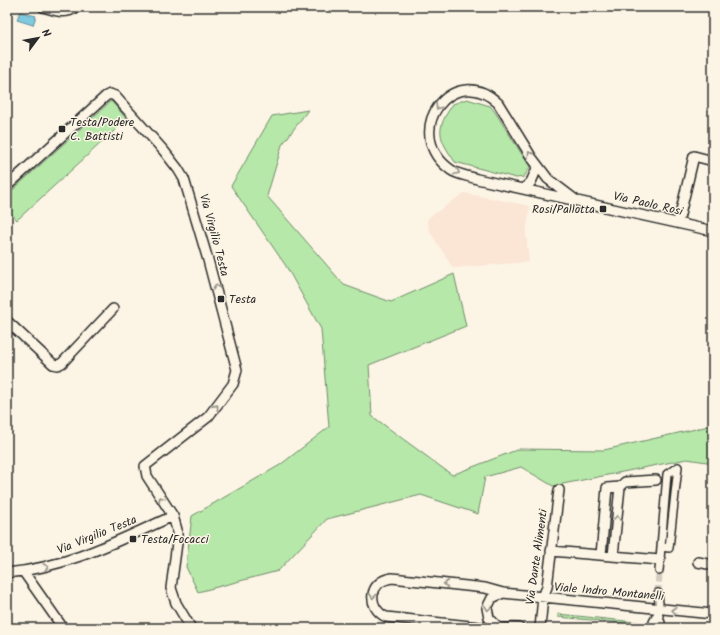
<svg xmlns="http://www.w3.org/2000/svg" width="720" height="635" viewBox="0 0 720 635" font-family="Kalam,sans-serif">
  <rect width="100%" height="100%" fill="#fcf5e5"/>
  <filter id="ink" filterUnits="userSpaceOnUse"><feTurbulence type="fractalNoise" baseFrequency=".025" numOctaves="2"/><feDisplacementMap in="SourceGraphic" scale="8" xChannelSelector="R" yChannelSelector="G"/><feConvolveMatrix kernelMatrix="1 2 1 2 8 2 1 2 1" color-interpolation-filters="sRGB"/></filter>
  <g filter="url(#ink)">
    <!-- built -->
    <path fill="#fbe5d5" d="M464,193L530,206L526,233L529,262L453,268L430,232L427,222L428,218Z"/>
    <!-- green -->
    <path fill="#b6e8a9" stroke="#708a6a" d="M467,99L490,106L495,112L530,167L524,177L516,178L455,162C438,137 435,130 453,104Z
      M111,101L127,119L17,220L7,209V195Z
      M308,110L282,145L267,196L344,285L391,302L454,274L466,326L369,365L372,416L452,475L519,449L604,450L713,425V463L687,459L553,486L521,467L485,477L478,514L421,495L327,519L278,571L198,592L186,567L192,516L280,465L329,427L321,329L286,266L231,186L272,116Z
      M558,614L645,623V625L558,617Z"/>
    <!-- water -->
    <path fill="#80cae0" stroke="#5e8a98" d="M20,12L36,16L33,25L17,20Z"/>
    <g fill="none" stroke-linecap="round" stroke-linejoin="round">
      <!-- pedestrian-tunnel -->
      <path stroke="#d2cdc0" stroke-width="7" stroke-dasharray="7 3.5" stroke-linecap="butt" d="M658,593L659,571"/>
      <!-- pedestrian casing -->
      <g stroke="#2b2b2b" stroke-width="10">
        <path id="pedestrian" d="M678,467L669,548L661,547L667,474Z
          M659,571L661,547
          M658,593L659,603
          M658,613L661,623L660,628
          M653,628V622L658,613"/>
      </g>
      <!-- minor casing -->
      <g stroke="#2b2b2b" stroke-width="12">
        <path id="minor" d="M43,7C56,11 65,15 77,7
          M7,186L106,96L110,94L115,96L164,151L178,169L184,179L208,260L237,370L233,384L208,417L145,466L147,476L173,516C117,541 69,567 7,573
          M523,189L531,182L538,166
          M577,201L548,179L532,158L498,103C453,60 399,133 451,170C458,175 469,176 477,179L713,231
          M678,223L694,156L713,161
          M7,321L53,364L58,365L62,363L113,309
          M620,487L625,482L656,480
          M173,516L177,530V543L171,588L176,603L191,628
          M551,551L660,560
          M601,555L607,488L620,487L613,556
          M698,562L713,565
          M23,571L63,628
          M498,627L489,618L487,608L492,598L503,593
          M519,628L479,627L386,617C366,607 369,581 392,578L485,588L503,593L713,614
          M540,628L543,597L547,587L559,490"/>
      </g>
      <!-- pedestrian -->
      <use href="#pedestrian" stroke="#fcf5e5" stroke-width="7"/>
      <!-- minor -->
      <use href="#minor" stroke="#fcf5e5" stroke-width="9"/>
    </g>
    <!-- one-way arrows -->
    <defs><path id="oneway-chevron" d="M-2-3.5L2.5 0L-2 3.5" fill="none" stroke-width="1.6" stroke-linecap="round" stroke-linejoin="round"/></defs>
    <g stroke="#949088">
      <use href="#oneway-chevron" transform="translate(438 107) rotate(123)"/>
      <use href="#oneway-chevron" transform="translate(530 154) rotate(-123)"/>
      <use href="#oneway-chevron" transform="translate(457 172) rotate(23)"/>
      <use href="#oneway-chevron" transform="translate(216 287) rotate(-105)"/>
      <use href="#oneway-chevron" transform="translate(216 407) rotate(-51)"/>
      <use href="#oneway-chevron" transform="translate(161 499) rotate(-122)"/>
      <use href="#oneway-chevron" transform="translate(617 518) rotate(-84)"/>
      <use href="#oneway-chevron" transform="translate(46 567) rotate(-11)"/>
      <use href="#oneway-chevron" transform="translate(446 584) rotate(-174)"/>
      <use href="#oneway-chevron" transform="translate(373 596) rotate(94)"/>
      <use href="#oneway-chevron" transform="translate(488 608) rotate(97)"/>
      <use href="#oneway-chevron" transform="translate(674 610) rotate(-174)"/>
    </g>
  </g>
  <!-- markers -->
  <g fill="#2b2b2b" stroke="#fcf5e5" stroke-width="1.5">
    <rect x="58" y="125" width="8" height="8" rx="2"/>
    <rect x="599" y="205" width="8" height="8" rx="2"/>
    <rect x="217" y="295" width="8" height="8" rx="2"/>
    <rect x="129" y="535" width="8" height="8" rx="2"/>
  </g>
  <g text-anchor="middle" dominant-baseline="central" stroke-width="3" stroke-linejoin="round" paint-order="stroke">
    <!-- poi labels -->
    <g font-size="12" fill="#2b2b2b" stroke="#fcf5e5" text-anchor="start">
      <text x="70" y="122">Testa/Podere<tspan x="70" dy="14">C. Battisti</tspan></text>
      <text x="595" y="209" text-anchor="end">Rosi/Pallotta</text>
      <text x="229" y="299">Testa</text>
      <text x="141" y="539">Testa/Focacci</text>
    </g>
    <!-- street labels -->
    <g font-size="12" fill="#2b2b2b" stroke="#fcf5e5">
      <text transform="translate(648 204) rotate(13)">Via Paolo Rosi</text>
      <text transform="translate(214 235) rotate(75)">Via Virgilio Testa</text>
      <text transform="translate(97 535) rotate(-22)">Via Virgilio Testa</text>
      <text transform="translate(537 557) rotate(-82)">Via Dante Alimenti</text>
      <text transform="translate(609 592) rotate(5)">Viale Indro Montanelli</text>
    </g>
  </g>
  <!-- margin -->
  <rect width="720" height="635" fill="none" stroke="#fcf5e5" stroke-width="24"/>
  <rect x="12" y="12" width="696" height="611" fill="none" stroke="#2b2b2b" stroke-width="1.5" filter="url(#ink)"/>
  <!-- north arrow -->
  <g transform="translate(38 38) rotate(58)" stroke="#fcf5e5" stroke-width="3" paint-order="stroke">
  <path d="M0-3L7 15L0 10L-7 15Z" fill="#2b2b2b"/>
  <text y="-6" font-size="11" font-weight="bold" text-anchor="middle" fill="#2b2b2b">N</text>
  </g>
</svg>
